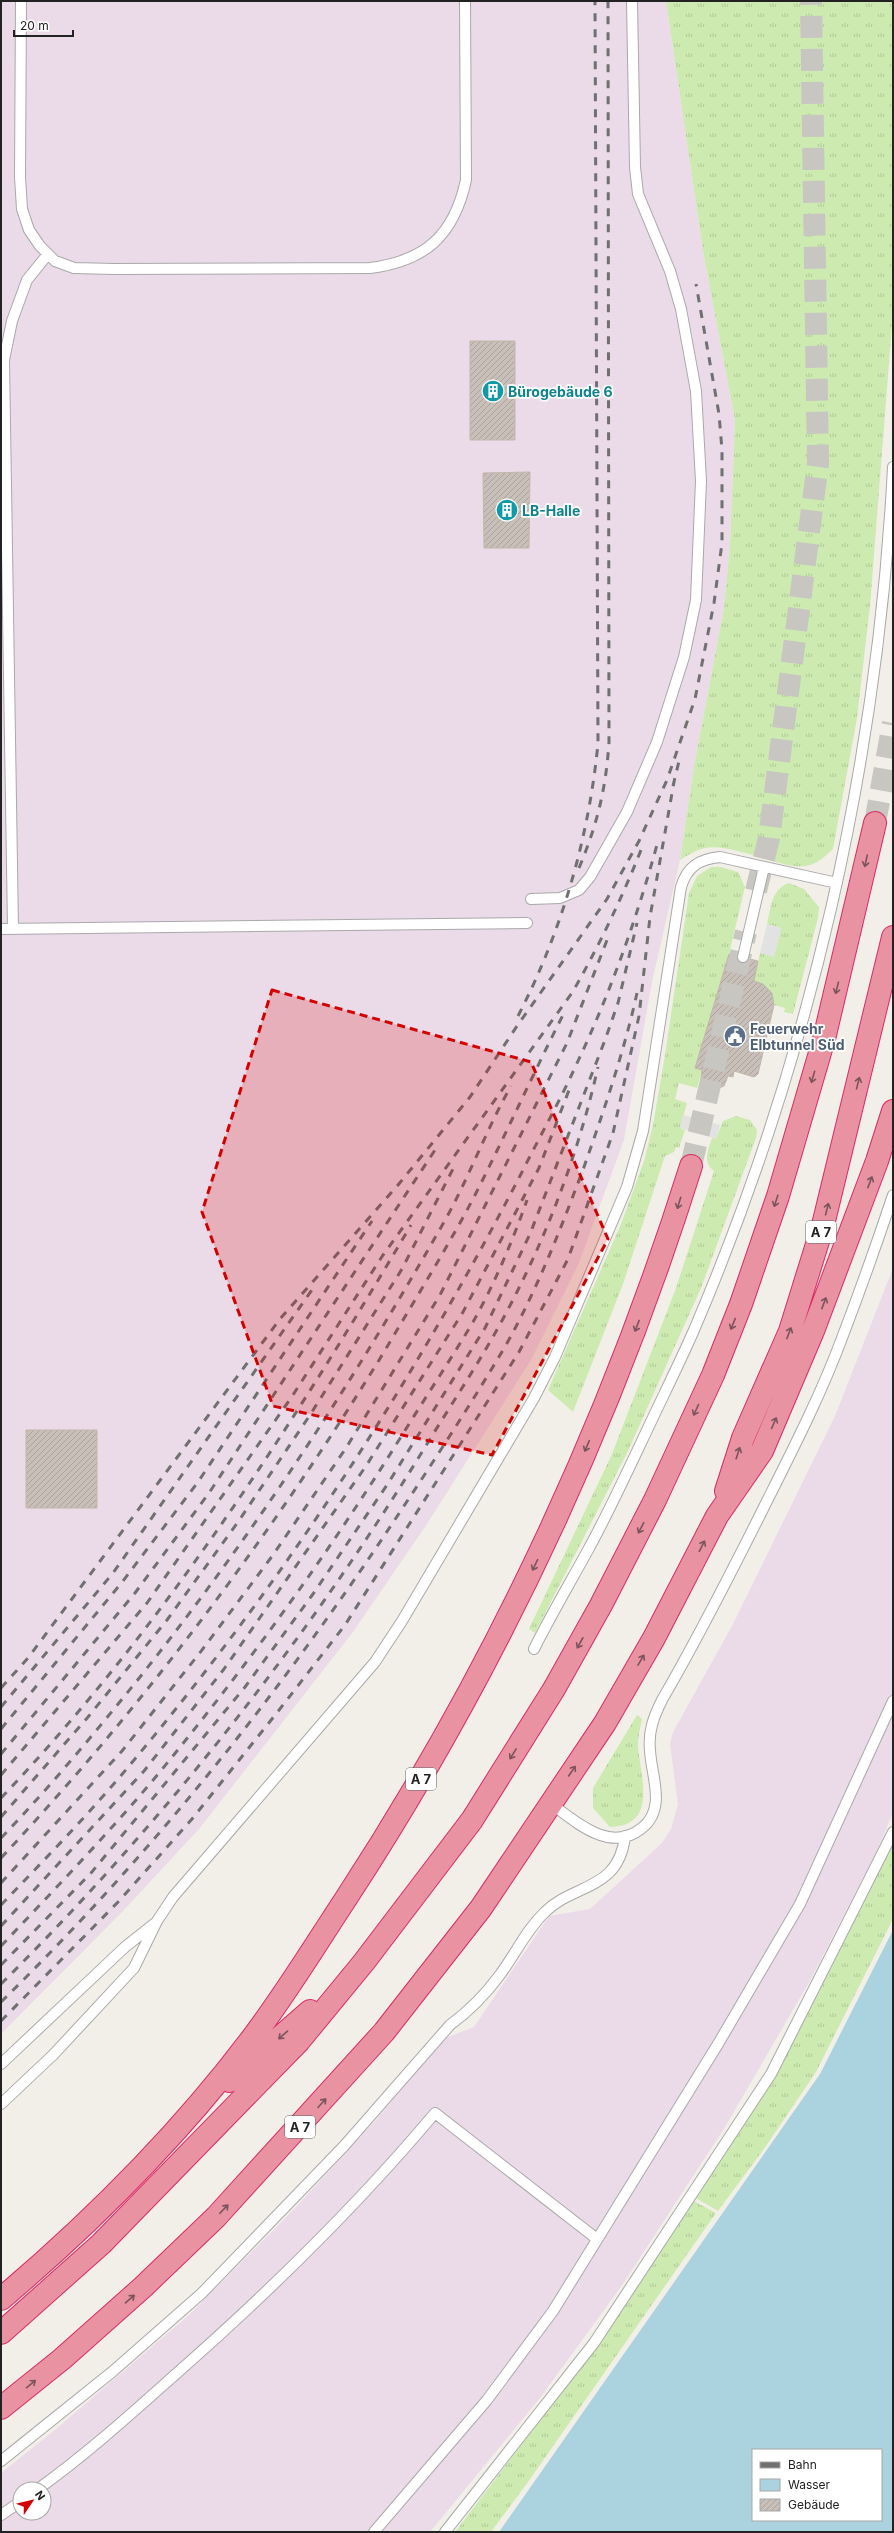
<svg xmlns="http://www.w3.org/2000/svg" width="894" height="2533" viewBox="0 0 894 2533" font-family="Inter,sans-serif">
  <defs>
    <pattern id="grass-tufts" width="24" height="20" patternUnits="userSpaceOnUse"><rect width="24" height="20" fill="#cdebb0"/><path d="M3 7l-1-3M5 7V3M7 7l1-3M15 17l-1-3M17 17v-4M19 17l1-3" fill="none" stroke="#b0c997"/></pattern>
    <pattern id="building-hatch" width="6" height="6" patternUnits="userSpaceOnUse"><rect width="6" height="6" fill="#c7bfb8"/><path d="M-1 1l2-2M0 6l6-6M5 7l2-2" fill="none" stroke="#aba49e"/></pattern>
  </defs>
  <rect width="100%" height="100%" fill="#f2efe9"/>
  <!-- industrial -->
  <path fill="#ebdbe8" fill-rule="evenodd" d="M1,1H666L704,257L735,420L730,545L724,608L694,766L680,860L652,982L624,1140L578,1265L531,1360L427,1524L353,1632L199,1829L124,1910L1,2034Z
    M893,1268V1813L878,1848L811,1979L725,2127L623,2284L540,2398L430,2532H1V2473L56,2429L189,2315L296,2207L376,2120L443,2039L474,2027L549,1916L590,1909L662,1843L671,1829L678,1804L670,1744L673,1732L733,1624L835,1416ZM20,2489H44V2513H20Z"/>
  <!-- grass -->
  <path fill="url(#grass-tufts)" d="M666,1H893L892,325L870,606L857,718L833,849C826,856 819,862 810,865C787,873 734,842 705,848C696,850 688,855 680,860L694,766L724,608L730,545L735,420L704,257Z
    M711,867H721L738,872L745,887L729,954L695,1068L702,1070L697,1088L679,1083L675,1099L687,1103L680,1128L685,1130L679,1148L676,1147L674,1152L665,1156L623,1284L573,1412L548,1390L621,1224L644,1161L653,1125L665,1055L689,893L697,876Z
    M789,883L804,889L819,907L818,918L793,1014L784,1012L785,1008L774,1005C773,991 766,985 754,981L760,953L774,956L781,928L767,924C771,908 771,889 789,883Z
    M736,1116L750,1120L757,1130L756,1138L701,1288L628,1451L535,1633L529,1629L612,1454L676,1288L714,1171C702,1162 708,1150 712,1138H716L723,1121Z
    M637,1715L642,1719C640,1728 638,1737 638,1746C640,1776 659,1826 610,1827L593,1808V1788Z
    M893,1843V1919L816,2072L766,2146L718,2211L694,2197L776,2072Z
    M692,2200L716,2213L528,2482L491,2532H455L566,2386Z"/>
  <!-- parking -->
  <path fill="#e2e2e2" d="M767,924L781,928L774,957L760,953Z
    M683,1115L720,1125L716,1139L680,1128Z"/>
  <!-- water -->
  <path fill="#aad3df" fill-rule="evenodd" d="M893,1930V2532H499L820,2074ZM753,2450H881V2520H753Z"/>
  <!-- building -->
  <path fill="url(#building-hatch)" stroke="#c4b6ab" d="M470,341H515V440H470Z
    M530,472L529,548H484L483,473Z
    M729,954L758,961L754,981L763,984L772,993L774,1005L758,1074L754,1077L734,1071L733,1077L728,1076L724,1086L719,1088L706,1084L701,1078L702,1070L695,1068Z
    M26,1430H97V1508H26Z"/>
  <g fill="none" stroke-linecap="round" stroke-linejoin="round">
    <!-- motorway-tunnel -->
    <path stroke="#c8c6c1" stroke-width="22" stroke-dasharray="22 11" stroke-linecap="butt" d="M875,823L893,723
      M756,891L769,838L818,463L811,1
      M691,1166L746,932"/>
    <!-- service casing -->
    <g stroke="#a9a9a9" stroke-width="12">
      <path id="service" d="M21,1L20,177L22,209L29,230L40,246L55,261L74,268L114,269L370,268C426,261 454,235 466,180L465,1
        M531,899L560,898L579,890L590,877L627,812L657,742L684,657L696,600L701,481L696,391L681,309L670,271L638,194L635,167L632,1
        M13,928L4,360L12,321L27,280L48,254
        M1,929L527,923
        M743,957L764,867
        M534,1649C551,1615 570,1583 588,1550C610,1510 629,1468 649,1426C664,1394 680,1362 694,1330C810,1059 878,761 893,467
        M550,1803C576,1822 610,1854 642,1828C667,1808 651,1776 650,1750C648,1731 654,1716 662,1700C698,1638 731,1573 763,1509C791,1453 820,1397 842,1338C860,1291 877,1243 893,1195
        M1,2064L125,1947L154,1924
        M1,2104L53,2055L134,1968L157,1921L173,1897L375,1662L402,1621L534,1398L555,1357L627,1187L643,1131L681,887C687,867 699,859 720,857L837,883
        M1,2461L112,2372L202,2293L344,2146L450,2025C469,2011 485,1995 499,1976C515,1955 526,1930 545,1912C574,1883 619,1891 625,1836
        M38,2489C87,2454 132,2413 177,2373C269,2292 356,2207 435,2113L597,2239
        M1,2515L20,2502
        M374,2532L487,2400L553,2311L718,2044L800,1904L893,1701
        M445,2532L594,2343L771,2074L893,1832"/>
    </g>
    <!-- motorway casing -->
    <g stroke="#dc2a67" stroke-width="24">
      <path id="motorway" d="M726,1491L743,1438L790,1331L823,1225L893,937
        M230,2081L310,2011
        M1,2299C93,2221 180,2134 253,2037C287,1992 316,1944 347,1897C495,1670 610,1424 691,1166
        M1,2333L101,2244L299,2041L364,1962L472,1820L554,1689L601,1605L655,1500L713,1375L741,1304L778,1196L824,1039L875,823
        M1,2408L62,2359L143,2287L216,2217L384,2032L481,1908L605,1723L654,1638L717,1516L762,1451L813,1331L877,1161L893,1111"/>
    </g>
    <!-- service -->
    <use href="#service" stroke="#fff" stroke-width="10"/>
    <!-- motorway -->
    <use href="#motorway" stroke="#e892a2" stroke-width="22"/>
    <!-- rail -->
    <path stroke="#707070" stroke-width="3" stroke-dasharray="8 8" stroke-linecap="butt" d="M673,786L680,757
      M579,868C597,825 606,789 609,742L608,1
      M518,1016C562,931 589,837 598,743L595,1
      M1,1688L28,1658L280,1319L398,1185L470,1097L517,1026L607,899L639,841L667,780L695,699L714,603L722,543V450L719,414L696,284
      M1,1707L113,1573L314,1287
      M1,1729L123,1581L198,1482L372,1221
      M1,1754L135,1593L209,1493L437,1147
      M1,1775L147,1603L291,1398L383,1255L572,993C599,946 623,896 643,845
      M1,1798C163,1628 292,1426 411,1225
      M1,1817L88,1717L167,1620L238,1522L310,1415L402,1269L456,1163
      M1,1838C49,1788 93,1735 136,1682C252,1537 353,1382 444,1222C469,1178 486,1130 511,1086
      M1,1858C146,1703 273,1533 384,1352C414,1301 446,1250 474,1197C505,1136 533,1074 564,1013
      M1,1883L122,1751L202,1650L273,1555L346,1448L440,1295L567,1043L609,935
      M1,1905C46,1858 92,1811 134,1760C284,1581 413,1382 521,1174C540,1136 561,1099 578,1061C611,991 638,915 658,841
      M1,1926L144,1771L224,1669L366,1466L463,1312L539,1168L571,1085
      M1,1946C53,1891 105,1837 154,1779C245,1669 329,1553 404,1432C427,1395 451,1359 473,1322C494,1285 513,1240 527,1200
      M1,1965L91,1873L245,1687L313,1594L387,1485L485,1328L530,1234L605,1040L618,1003L637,923
      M1,1984C164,1822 307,1640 427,1444C449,1408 473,1372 494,1335C541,1252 577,1160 598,1067
      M1,2002C144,1862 270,1706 382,1539C424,1476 467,1411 506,1345C538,1288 561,1228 584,1167C604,1110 624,1052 637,993
      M1,2021L119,1901L192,1819L276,1714L345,1625L519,1352L568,1259L613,1133L639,1016L650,917L674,782"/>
  </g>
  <!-- one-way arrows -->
  <defs><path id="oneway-shaft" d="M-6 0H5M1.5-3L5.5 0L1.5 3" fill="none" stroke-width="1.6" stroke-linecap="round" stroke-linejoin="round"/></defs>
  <g stroke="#7b545c">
    <use href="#oneway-shaft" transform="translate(866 861) rotate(102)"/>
    <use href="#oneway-shaft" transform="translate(837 988) rotate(104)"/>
    <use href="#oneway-shaft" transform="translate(813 1077) rotate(106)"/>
    <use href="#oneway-shaft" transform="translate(858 1083) rotate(-76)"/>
    <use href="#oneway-shaft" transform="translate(870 1182) rotate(-69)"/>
    <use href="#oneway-shaft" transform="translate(776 1201) rotate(108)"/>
    <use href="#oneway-shaft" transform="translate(679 1203) rotate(107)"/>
    <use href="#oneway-shaft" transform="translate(827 1209) rotate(-76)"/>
    <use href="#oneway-shaft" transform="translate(824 1303) rotate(-69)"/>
    <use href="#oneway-shaft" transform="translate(733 1324) rotate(112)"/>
    <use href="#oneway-shaft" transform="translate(637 1326) rotate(111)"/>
    <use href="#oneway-shaft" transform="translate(789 1333) rotate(-69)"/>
    <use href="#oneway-shaft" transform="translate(696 1410) rotate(115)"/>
    <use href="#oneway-shaft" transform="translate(774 1423) rotate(-66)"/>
    <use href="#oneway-shaft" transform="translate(587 1446) rotate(113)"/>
    <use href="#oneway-shaft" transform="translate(738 1453) rotate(-72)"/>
    <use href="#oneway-shaft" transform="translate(641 1528) rotate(117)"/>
    <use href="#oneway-shaft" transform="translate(702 1546) rotate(-63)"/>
    <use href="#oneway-shaft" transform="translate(535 1565) rotate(116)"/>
    <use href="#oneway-shaft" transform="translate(580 1643) rotate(119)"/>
    <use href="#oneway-shaft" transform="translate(641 1660) rotate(-60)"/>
    <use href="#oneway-shaft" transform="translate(513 1754) rotate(122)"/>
    <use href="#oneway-shaft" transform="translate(572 1771) rotate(-56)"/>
    <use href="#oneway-shaft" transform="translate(283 2035) rotate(139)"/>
    <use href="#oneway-shaft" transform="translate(322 2103) rotate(-48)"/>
    <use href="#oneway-shaft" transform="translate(224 2209) rotate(-46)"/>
    <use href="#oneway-shaft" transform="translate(130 2299) rotate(-41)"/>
    <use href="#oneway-shaft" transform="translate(31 2384) rotate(-39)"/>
  </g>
  <!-- marked area -->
  <path fill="#d40000" fill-opacity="0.2" stroke="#d40000" stroke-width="3" stroke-dasharray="8 5" stroke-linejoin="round" d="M272,990L531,1062L608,1239L492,1455L273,1406L202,1212Z"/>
  <!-- icons -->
  <defs>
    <g id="building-disc" transform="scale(1.15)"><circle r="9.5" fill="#0f9aa8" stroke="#fff"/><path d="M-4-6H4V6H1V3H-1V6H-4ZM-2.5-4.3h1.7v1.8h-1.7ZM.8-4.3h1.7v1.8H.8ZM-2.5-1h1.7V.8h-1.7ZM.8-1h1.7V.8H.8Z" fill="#fff"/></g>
    <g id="civic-disc" transform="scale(1.15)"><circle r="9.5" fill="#5c6f8a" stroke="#fff"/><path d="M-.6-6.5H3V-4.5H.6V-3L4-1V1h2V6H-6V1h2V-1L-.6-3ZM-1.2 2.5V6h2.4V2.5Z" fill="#fff"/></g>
  </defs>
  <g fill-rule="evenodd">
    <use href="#building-disc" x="493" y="391"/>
    <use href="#building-disc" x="507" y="510"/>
    <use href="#civic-disc" x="735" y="1036"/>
  </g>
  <g text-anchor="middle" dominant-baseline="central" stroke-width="3.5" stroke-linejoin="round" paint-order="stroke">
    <!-- shield labels -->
    <g fill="#fff" stroke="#646464" stroke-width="1">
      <rect x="806" y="1221" width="30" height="22" rx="3"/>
      <rect x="406" y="1768" width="30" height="22" rx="3"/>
      <rect x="285" y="2116" width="30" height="22" rx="3"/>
    </g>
    <g font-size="13" font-weight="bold" fill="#222">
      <text x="821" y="1232">A 7</text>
      <text x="421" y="1779">A 7</text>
      <text x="300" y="2127">A 7</text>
    </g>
    <!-- culture labels -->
    <g font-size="14" font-weight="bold" fill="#0d838f" stroke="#fff" text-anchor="start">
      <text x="508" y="391">Bürogebäude 6</text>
      <text x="522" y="510">LB-Halle</text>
    </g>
    <!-- service labels -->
    <g font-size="14" font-weight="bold" fill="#4e5e75" stroke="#fff" text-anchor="start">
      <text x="750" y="1028">Feuerwehr<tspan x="750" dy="16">Elbtunnel Süd</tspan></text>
    </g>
  </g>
  <!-- border -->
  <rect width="894" height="2533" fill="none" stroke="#222222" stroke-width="4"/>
  <!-- legend -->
  <rect x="752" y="2449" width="130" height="72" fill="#ffffff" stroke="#a7a7a7"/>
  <rect x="760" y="2462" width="20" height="6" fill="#707070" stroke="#a7a7a7"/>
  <text x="788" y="2469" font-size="12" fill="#222222">Bahn</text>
  <rect x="760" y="2479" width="20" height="12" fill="#aad3df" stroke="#a7a7a7"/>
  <text x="788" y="2489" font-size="12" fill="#222222">Wasser</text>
  <rect x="760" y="2499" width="20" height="12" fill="url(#building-hatch)" stroke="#a7a7a7"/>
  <text x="788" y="2509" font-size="12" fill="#222222">Gebäude</text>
  <!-- north arrow -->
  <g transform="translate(32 2501) rotate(55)"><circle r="19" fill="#ffffff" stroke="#a7a7a7"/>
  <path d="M0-3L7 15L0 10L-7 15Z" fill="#d40000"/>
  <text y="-6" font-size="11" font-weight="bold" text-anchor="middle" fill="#222222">N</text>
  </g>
  <!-- scale -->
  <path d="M14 30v6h59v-6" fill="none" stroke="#222222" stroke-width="2"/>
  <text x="20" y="30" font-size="12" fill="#222222" stroke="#ffffff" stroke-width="3" paint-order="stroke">20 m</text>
</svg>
